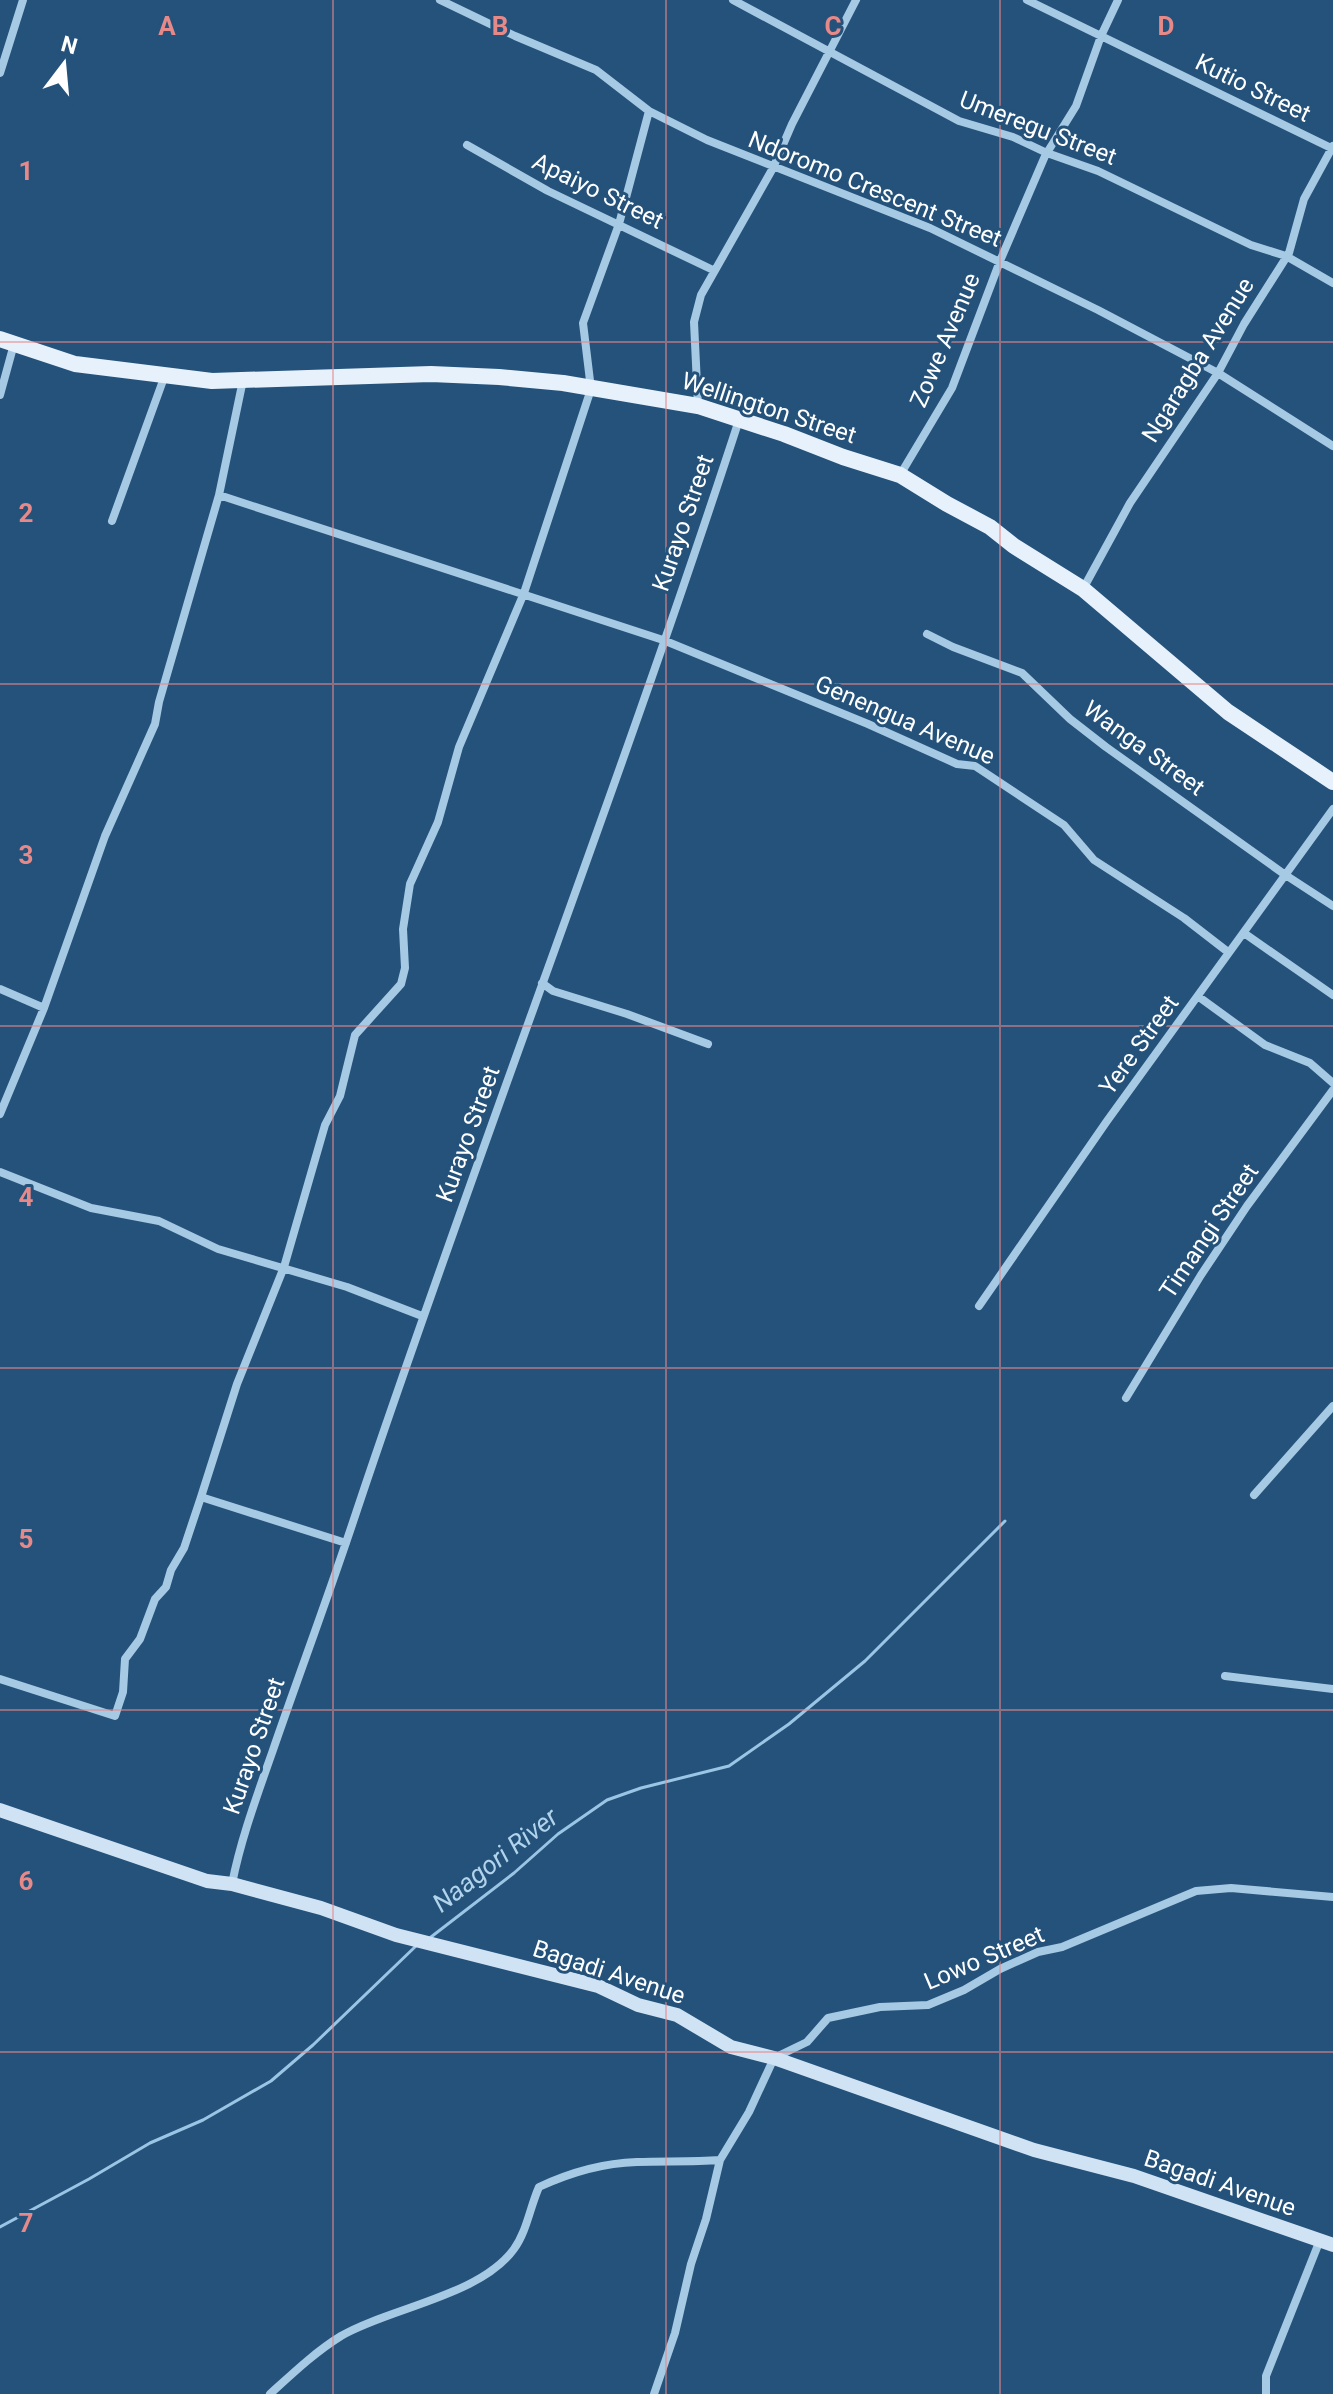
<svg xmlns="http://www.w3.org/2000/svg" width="1333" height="2394" viewBox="0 0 1333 2394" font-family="Roboto,sans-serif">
  <rect width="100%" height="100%" fill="#24527a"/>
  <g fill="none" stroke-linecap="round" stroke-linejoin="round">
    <!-- stream -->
    <path stroke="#9bc5e5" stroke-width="3" d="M431,1937L514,1873L558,1834L607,1800L641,1788L729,1766L789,1724L865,1661L1005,1521
      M0,2227L89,2179L150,2143L203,2120L271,2081L313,2045L417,1945"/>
    <!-- street -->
    <path stroke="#a6c9e4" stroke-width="8" d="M440,0L515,36L596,70L649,111L707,140L930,228L1098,310L1218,373L1333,446
      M733,0L959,121L1013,137L1047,153L1098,171L1251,245L1286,256L1333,283
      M1027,0L1333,149
      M0,73L23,0
      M467,145L548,191L713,270
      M0,395L14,344
      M698,406L694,322L701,295L773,168L792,124L856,0
      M900,475L952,388L1000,261L1045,156L1076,106L1101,36L1118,0
      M219,495L663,640L868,724L957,764L975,766L1064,825L1094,860L1184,918L1228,952
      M112,521L165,375
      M1083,589L1130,503L1218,373L1244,324L1289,253L1304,199L1333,146
      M927,634L953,647L1022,673L1070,719L1106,747L1284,874L1333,906
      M1244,933L1333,995
      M542,983L553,991L627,1014L708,1044
      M0,989L44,1008
      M1199,997L1265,1045L1310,1063L1333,1083
      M0,1114L44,1008L105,836L155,724L159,702L219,495L243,380
      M0,1172L91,1208L159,1221L218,1249L347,1287L422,1316
      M979,1306L1107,1121L1333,809
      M1126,1398L1201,1275L1247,1206L1333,1090
      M1254,1495L1333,1406
      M346,1543L201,1497L237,1384L284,1267L325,1125L340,1096L355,1035L401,984L405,968L403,929L410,884L438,822L459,747L524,593L591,389L583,323L619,224L649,111
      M1225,1676L1333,1689
      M0,1679L115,1716L123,1692L125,1659L140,1639L155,1599L166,1587L171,1570L184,1548L201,1497
      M232,1884C241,1838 258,1793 273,1750C301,1669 331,1589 358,1507C480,1143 620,785 739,420
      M270,2394C292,2374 315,2352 341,2336C389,2308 480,2296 514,2249C527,2231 530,2207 539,2187C569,2173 604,2163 637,2162C665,2161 692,2162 720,2160
      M654,2394L675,2333L691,2264L706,2219L720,2160L749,2112L774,2058L807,2042L828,2018L880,2007L928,2005L964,1990L1000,1969L1038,1952L1062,1947L1196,1891L1231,1888L1333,1897
      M1266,2394V2376L1320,2240"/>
    <!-- secondary -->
    <path stroke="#d0e3f4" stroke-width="14" d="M0,1810L207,1881L232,1884L321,1908L396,1935L598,1986L638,2005L677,2015L731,2047L774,2058L1034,2150L1134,2176L1333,2245"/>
    <!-- primary -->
    <path stroke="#e6f1fc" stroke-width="16" d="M0,339L75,364L212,381L431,374L499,377L563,383L698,406L784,434L843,457L900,475L947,504L990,527L1014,546L1083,589L1228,712L1333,782"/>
  </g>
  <!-- grid -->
  <path fill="none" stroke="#e88989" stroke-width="2" stroke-opacity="0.55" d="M333,0V2394M666,0V2394M1000,0V2394M0,342H1333M0,684H1333M0,1026H1333M0,1368H1333M0,1710H1333M0,2052H1333"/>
  <g text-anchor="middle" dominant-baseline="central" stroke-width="6" stroke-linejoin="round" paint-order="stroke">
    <!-- street labels -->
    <g font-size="24" fill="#fff" stroke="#24527a">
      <text transform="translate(1253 88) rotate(26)">Kutio Street</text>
      <text transform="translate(1038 128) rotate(21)">Umeregu Street</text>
      <text transform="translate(875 189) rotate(22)">Ndoromo Crescent Street</text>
      <text transform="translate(598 191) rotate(26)">Apaiyo Street</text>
      <text transform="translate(945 340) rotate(-67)">Zowe Avenue</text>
      <text transform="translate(1198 360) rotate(-58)">Ngaragba Avenue</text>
      <text transform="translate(769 408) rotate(18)">Wellington Street</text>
      <text transform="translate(683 523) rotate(-71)">Kurayo Street</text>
      <text transform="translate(905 720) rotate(23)">Genengua Avenue</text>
      <text transform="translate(1144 748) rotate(36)">Wanga Street</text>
      <text transform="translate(1139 1045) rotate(-54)">Yere Street</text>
      <text transform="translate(468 1134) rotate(-70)">Kurayo Street</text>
      <text transform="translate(1209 1231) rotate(-56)">Timangi Street</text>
      <text transform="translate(254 1746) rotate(-71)">Kurayo Street</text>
      <text transform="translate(984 1958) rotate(-23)">Lowo Street</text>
      <text transform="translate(609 1972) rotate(18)">Bagadi Avenue</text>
      <text transform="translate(1220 2183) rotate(19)">Bagadi Avenue</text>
    </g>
    <!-- water labels -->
    <g font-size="26" font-style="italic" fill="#b1d3ec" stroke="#24527a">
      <text transform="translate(495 1860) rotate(-38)">Naagori River</text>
    </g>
  </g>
  <g font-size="26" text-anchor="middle" font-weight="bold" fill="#e88989" stroke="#24527a" stroke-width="6" stroke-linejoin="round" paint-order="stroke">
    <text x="167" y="35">A</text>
    <text x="500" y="35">B</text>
    <text x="833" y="35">C</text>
    <text x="1166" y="35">D</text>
    <text x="26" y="180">1</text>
    <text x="26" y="522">2</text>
    <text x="26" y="864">3</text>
    <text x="26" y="1206">4</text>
    <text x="26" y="1548">5</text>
    <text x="26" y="1890">6</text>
    <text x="26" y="2232">7</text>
  </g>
  <!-- north arrow -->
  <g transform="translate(64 64) rotate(16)" stroke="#24527a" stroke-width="6" paint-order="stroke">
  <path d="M0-6L14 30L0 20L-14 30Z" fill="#ffffff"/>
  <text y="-12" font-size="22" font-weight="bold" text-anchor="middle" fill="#ffffff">N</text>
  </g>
</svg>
